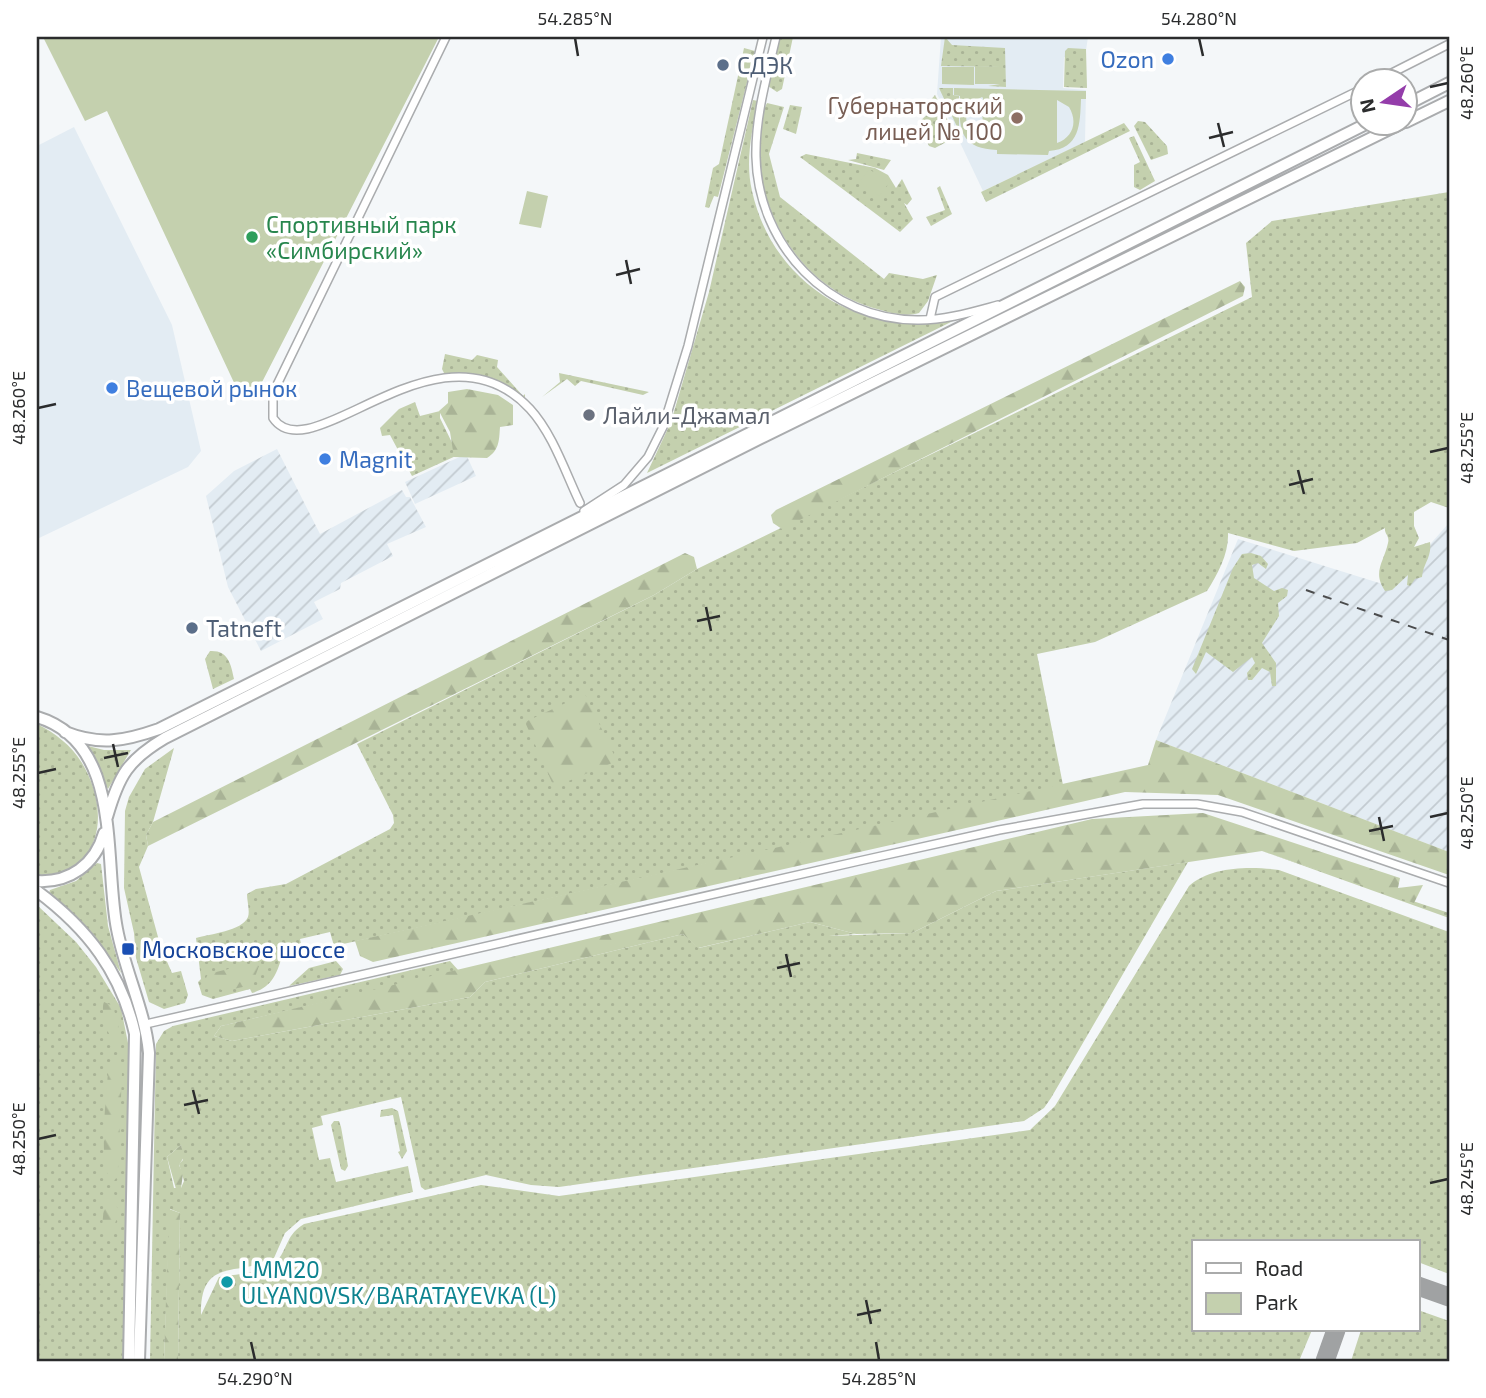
<svg xmlns="http://www.w3.org/2000/svg" width="1486" height="1398" viewBox="0 0 1486 1398" font-family="'Exo 2',sans-serif">
  <defs>
    <pattern id="industrial-furrows" width="10" height="10" patternUnits="userSpaceOnUse" patternTransform="scale(1.75)"><rect width="10" height="10" fill="#e3ecf3"/><path d="M-1 1l2-2M0 10L10 0M9 11l2-2" fill="none" stroke="#c3cbd1"/></pattern>
    <pattern id="green-dots" width="8" height="8" patternUnits="userSpaceOnUse" patternTransform="scale(1.75)"><rect width="8" height="8" fill="#c4d0ae"/><path d="M2 2h.1M6 6h.1" fill="none" stroke="#a9b396" stroke-width="1.8" stroke-linecap="round"/></pattern>
    <pattern id="forest-firs" width="22" height="20" patternUnits="userSpaceOnUse" patternTransform="scale(1.75)"><rect width="22" height="20" fill="#c4d0ae"/><path d="M5 1l3.5 6h-7zM16 11l3.5 6h-7z" fill="#a9b396"/></pattern>
  </defs>
  <rect width="100%" height="100%" fill="#f4f7f9"/>
  <!-- built -->
  <path fill="#e3ecf3" d="M941,37H1088L1085,57H1064L1063,88L1086,90L1085,142L983,191L937,94Z
    M74,127L172,325L201,451L188,467L37,539V146Z"/>
  <!-- industrial -->
  <path fill="url(#industrial-furrows)" d="M277,449L320,534L402,490L406,497H410L426,527L387,544L393,556L341,583L340,589L314,602L323,619L261,651L228,587L206,496L234,471Z
    M466,454L476,476L415,504L405,482Z
    M1449,523V852L1156,740L1238,539L1392,587Z"/>
  <!-- green -->
  <path fill="url(#green-dots)" fill-rule="evenodd" d="M778,37H793L782,89L777,92L768,86Z
    M945,37L952,45L1005,48L1006,87L988,86L1000,84V67L941,66Z
    M744,48L755,51L718,197L714,196L709,208L705,207L713,168L719,164Z
    M1068,48L1086,49L1087,88L1064,87L1065,51Z
    M939,88H953V95L959,96V131Z
    M935,95L956,137L935,148L929,146L918,123L931,111L927,104Z
    M753,100L758,101C752,131 745,161 752,191C773,286 866,341 959,318L647,473L671,422L709,292Z
    M767,103L784,107L769,154L780,197L884,279L889,273L923,279L937,275L928,301L919,313C906,317 890,313 877,309C807,290 763,225 759,155C758,138 759,117 767,103Z
    M790,105L802,107L796,134L783,129Z
    M1138,121L1145,122L1167,146L1168,154L1151,160L1134,126Z
    M1124,123L1130,131L986,202L981,192Z
    M1134,136L1155,181L1140,190L1134,187V165L1140,162L1129,138Z
    M857,153L891,160L884,170L848,160L856,159Z
    M806,154L875,168L888,175L896,188L902,179L912,199L907,205L904,203L913,219L900,232L800,157Z
    M940,186L952,214L931,226L926,217L945,210L937,188Z
    M1449,192V508L1431,502L1414,512V526L1419,538L1414,547L1430,542C1432,558 1423,563 1422,577L1415,579L1410,586L1407,585L1408,575L1392,590L1385,591C1372,572 1384,562 1388,543C1390,536 1384,534 1385,528L1357,543L1294,551L1228,533C1229,553 1218,574 1207,591L1095,642L1037,654L1063,785L334,946L330,932L300,939L302,949L283,953C277,973 273,987 252,993L250,989L213,999L202,995L198,982L201,979L196,938C210,934 242,931 248,917C250,911 247,901 247,894L256,889L286,884L390,829L394,823L393,815L357,744L654,595L697,569L1252,297L1246,243L1272,221Z
    M445,354L472,360L477,355L498,360L497,367L523,396L525,394V400L482,377L444,373L442,369Z
    M559,373L649,392L643,395L581,381L575,386L567,379L542,397L560,382Z
    M415,402L420,416L440,411V418L458,455L412,476L390,435L382,436L380,428L399,409Z
    M1251,553L1261,556L1268,564L1266,569L1258,563L1252,565L1254,578L1274,591L1282,588L1288,590L1287,596L1278,603L1279,616L1262,643L1276,663V686H1272L1270,672L1262,668L1252,680H1248L1247,673L1255,663L1252,657L1233,672L1206,652L1196,674L1192,669L1233,568L1242,554Z
    M210,651C228,650 231,664 234,679L213,689L205,659Z
    M37,724C55,733 71,745 82,763C111,811 103,875 37,876Z
    M84,745L104,750H131L108,789Z
    M174,748L153,822L146,835L148,846L139,867L161,948L172,973L181,971L188,995L185,1003L164,1009L149,1002L136,958L134,933L124,888L125,811L129,797L145,769Z
    M1262,851L1449,913V918Z
    M1188,862L1051,1098L1044,1108L1024,1121L559,1187L531,1185L486,1175L425,1190L421,1187L401,1097L321,1116L323,1125L312,1128L319,1160L330,1158L336,1182L408,1166L413,1192L301,1219L285,1233L274,1258C239,1278 200,1255 201,1315L219,1277C234,1274 269,1273 278,1260C288,1247 287,1234 304,1224L481,1185L559,1196L1030,1130L1055,1106L1189,886C1211,866 1251,866 1279,870L1449,932V1274L1418,1262V1242H1194V1330H1312L1299,1361H178L180,1213L170,1209L164,1361H150L156,1044L164,1031L173,1026L450,961L459,971L221,1026L214,1036L232,1041L470,997L485,982L683,934L699,948L810,922L856,934L829,936L912,933L996,891ZM181,1145L183,1160L179,1164L184,1181L181,1188H174L167,1157Z
    M97,863L101,864L108,926L121,973L94,935L49,893L50,890L76,881Z
    M37,905L76,942L96,967L121,1008L129,1048L123,1361H37Z
    M336,961L343,969L340,975L289,986L309,968Z
    M392,1108L398,1111L407,1151L402,1159L398,1152L400,1151L393,1115L380,1117L381,1110Z
    M334,1121H339L341,1127L348,1166L345,1171L341,1169L331,1125Z
    M1418,1310L1449,1321V1361H1351L1361,1330H1418Z"/>
  <!-- forest -->
  <path fill="url(#forest-firs)" d="M1240,281L1245,287L1243,296L782,529L773,523L771,515L776,510Z
    M467,389L498,395L513,405V425L500,427C499,439 500,450 487,458L454,457L450,432L439,411L448,403V392Z
    M685,553L694,557L697,569L654,595L148,846L146,835L153,822Z
    M585,694L617,761L554,787L525,722Z
    M1156,740L1449,852V875L1218,795L1125,792L373,962L360,956L355,941L1148,765Z
    M1203,813L1400,878L1398,888L1423,885L1414,903L1262,851L996,891L912,933L856,934L810,922L698,948L683,934L485,982L470,997L232,1041L214,1036L221,1026L1092,819Z
    M253,963L259,966L252,985L224,991L204,982L208,974Z
    M104,1002L113,1006L122,1039L117,1045C108,1040 100,1010 104,1002Z
    M114,1064H120L122,1071L118,1176L112,1183C97,1165 107,1096 108,1071Z
    M181,1145L184,1157L179,1165L183,1174L181,1188L176,1189L167,1157Z
    M110,1191L114,1193C118,1206 120,1222 109,1233L102,1228L105,1194Z
    M169,1209L180,1213L178,1361H164Z"/>
  <!-- pitch -->
  <path fill="#c4d0ae" fill-rule="evenodd" d="M43,37H439L259,388L237,389L107,111L85,121Z
    M975,66L1000,67V84H975Z
    M942,67H974V85L942,84Z
    M954,88L1086,91V99H1081C1080,124 1080,149 1049,151L1048,155L997,154V150C958,148 959,127 960,96L954,95ZM982,97L983,98L982,141C961,132 961,106 982,97ZM1057,100L1069,107C1078,122 1073,137 1057,143Z
    M869,169L889,183L879,196L860,181Z
    M527,191L548,196L541,228L519,224Z"/>
  <g fill="none" stroke-linecap="round" stroke-linejoin="round">
    <!-- taxiway -->
    <path stroke="#a0a2a3" stroke-width="19" d="M1418,1286L1449,1297
      M1325,1361L1336,1330"/>
    <!-- minor casing -->
    <g stroke="#aaacae" stroke-width="10">
      <path id="minor" d="M446,37L273,393V418C311,474 439,311 530,409C553,434 566,474 580,503
        M776,37C767,76 755,117 756,157C758,245 829,321 919,320C946,320 972,312 998,305
        M1378,80L1449,44
        M930,319L935,297L1364,88
        M584,511L624,485L648,457L663,427L688,346L763,37
        M146,1024L859,861L999,830L1143,804H1197L1242,812L1449,883"/>
    </g>
    <!-- highway casing -->
    <g stroke="#aaacae" stroke-width="14">
      <path id="highway" d="M1406,105L1449,83
        M1406,122L1449,101
        M37,717C124,743 103,859 117,929C125,972 145,1010 149,1053L139,1361
        M65,732C100,746 125,741 159,729L1370,122
        M107,817C119,775 128,760 165,738L765,436L1404,122
        M37,881C69,883 95,865 104,833
        M37,891C88,929 121,972 135,1034L129,1361"/>
    </g>
    <!-- minor -->
    <use href="#minor" stroke="#fff" stroke-width="7"/>
    <!-- highway -->
    <use href="#highway" stroke="#fff" stroke-width="10"/>
    <!-- rail -->
    <path stroke="#4b4c4d" stroke-width="2" stroke-dasharray="9 9" stroke-linecap="butt" d="M1306,590L1449,640"/>
  </g>
  <!-- ticks -->
  <path fill="none" stroke="#2b2c2d" stroke-width="2.5" d="M575,38L578,56M1199,38L1203,56M1430,87L1448,83M1218,123L1224,147M1209,138L1233,132M626,260L631,284M616,275L640,269M38,408L56,404M1430,452L1448,448M1298,470L1304,494M1289,485L1313,479M706,607L711,631M697,621L720,616M113,744L118,767M104,758L128,753M38,773L56,769M1379,817L1384,841M1430,817L1448,813M1369,831L1393,826M786,954L791,977M777,968L800,963M193,1090L199,1114M184,1105L208,1100M38,1139L56,1135M1430,1183L1448,1179M866,1300L871,1324M857,1315L881,1310M251,1342L255,1360M876,1342L879,1360"/>
  <!-- markers -->
  <g fill="#3f7fe0" stroke="#fff" stroke-width="2.5">
    <circle cx="1168" cy="59" r="7"/>
    <circle cx="112" cy="388" r="7"/>
    <circle cx="325" cy="459" r="7"/>
  </g>
  <g fill="#5c6f8a" stroke="#fff" stroke-width="2.5">
    <circle cx="723" cy="65" r="7"/>
    <circle cx="192" cy="628" r="7"/>
  </g>
  <circle fill="#8d6e63" stroke="#fff" stroke-width="2.5" cx="1017" cy="118" r="7"/>
  <circle fill="#2e9e5b" stroke="#fff" stroke-width="2.5" cx="252" cy="237" r="7"/>
  <circle fill="#6b7280" stroke="#fff" stroke-width="2.5" cx="589" cy="415" r="7"/>
  <rect fill="#1a4fb4" stroke="#fff" stroke-width="2.5" x="121" y="942" width="14" height="14" rx="3.5"/>
  <circle fill="#0f9aa8" stroke="#fff" stroke-width="2.5" cx="227" cy="1282" r="7"/>
  <g text-anchor="middle" dominant-baseline="central" stroke-width="7" stroke-linejoin="round" paint-order="stroke">
    <!-- shop labels -->
    <g font-size="23" fill="#366cbe" stroke="#fff" text-anchor="start">
      <text x="1154" y="59" text-anchor="end">Ozon</text>
      <text x="126" y="388">Вещевой рынок</text>
      <text x="339" y="459">Magnit</text>
    </g>
    <!-- service labels -->
    <g font-size="23" fill="#4e5e75" stroke="#fff" text-anchor="start">
      <text x="737" y="65">СДЭК</text>
      <text x="206" y="628">Tatneft</text>
    </g>
    <!-- education labels -->
    <g font-size="23" fill="#785e54" stroke="#fff" text-anchor="end">
      <text x="1003" y="105">Губернаторский<tspan x="1003" dy="26">лицей № 100</tspan></text>
    </g>
    <!-- leisure labels -->
    <g font-size="23" fill="#27864d" stroke="#fff" text-anchor="start">
      <text x="266" y="224">Спортивный парк<tspan x="266" dy="26">«Симбирский»</tspan></text>
    </g>
    <!-- worship labels -->
    <g font-size="23" fill="#5b616d" stroke="#fff" text-anchor="start">
      <text x="603" y="415">Лайли-Джамал</text>
    </g>
    <!-- transit labels -->
    <g font-size="23" fill="#164399" stroke="#fff" text-anchor="start">
      <text x="142" y="949">Московское шоссе</text>
    </g>
    <!-- culture labels -->
    <g font-size="23" fill="#0d838f" stroke="#fff" text-anchor="start">
      <text x="241" y="1269">LMM20<tspan x="241" dy="26">ULYANOVSK/BARATAYEVKA (L)</tspan></text>
    </g>
  </g>
  <!-- border -->
  <rect width="1486" height="1398" fill="none" stroke="#ffffff" stroke-width="77"/>
  <!-- legend -->
  <rect x="1192" y="1240" width="228" height="91" fill="#ffffff" stroke="#aaabab" stroke-width="2"/>
  <rect x="1206" y="1263" width="35" height="10" fill="#ffffff" stroke="#aaabab" stroke-width="2"/>
  <text x="1255" y="1276" font-size="21" fill="#2b2c2d">Road</text>
  <rect x="1206" y="1293" width="35" height="21" fill="#c4d0ae" stroke="#aaabab" stroke-width="2"/>
  <text x="1255" y="1310" font-size="21" fill="#2b2c2d">Park</text>
  <!-- north arrow -->
  <g transform="translate(1384 102) rotate(257)"><circle r="33" fill="#ffffff" stroke="#aaabab" stroke-width="2"/>
  <path d="M0-5L12 26L0 18L-12 26Z" fill="#943daa"/>
  <text y="-10" font-size="19" font-weight="bold" text-anchor="middle" fill="#2b2c2d">N</text>
  </g>
  <rect x="38" y="38" width="1410" height="1322" fill="none" stroke="#2b2c2d" stroke-width="2.5"/>
  <g font-size="18" text-anchor="middle" fill="#2b2c2d">
    <text x="575" y="25">54.285°N</text>
    <text x="1199" y="25">54.280°N</text>
    <text transform="translate(1467 83) rotate(-90)" y="6">48.260°E</text>
    <text transform="translate(19 408) rotate(-90)" y="6">48.260°E</text>
    <text transform="translate(1467 448) rotate(-90)" y="6">48.255°E</text>
    <text transform="translate(19 773) rotate(-90)" y="6">48.255°E</text>
    <text transform="translate(1467 813) rotate(-90)" y="6">48.250°E</text>
    <text transform="translate(19 1139) rotate(-90)" y="6">48.250°E</text>
    <text transform="translate(1467 1179) rotate(-90)" y="6">48.245°E</text>
    <text x="255" y="1385">54.290°N</text>
    <text x="879" y="1385">54.285°N</text>
  </g>
</svg>
